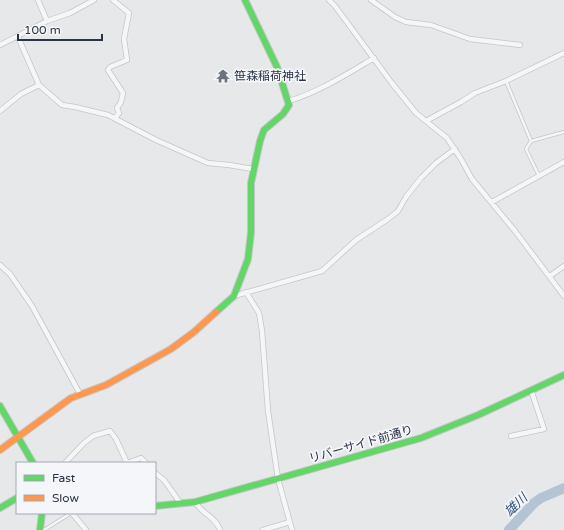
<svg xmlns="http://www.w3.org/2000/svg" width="564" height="530" viewBox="0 0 564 530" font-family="'Varela Round','Noto Sans JP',sans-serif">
  <rect width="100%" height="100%" fill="#e6e8ea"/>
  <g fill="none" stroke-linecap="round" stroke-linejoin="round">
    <!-- river -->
    <path stroke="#b4c4d5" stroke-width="10" d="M509,530L534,503L541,498L564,488"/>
    <!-- lane casing -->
    <g stroke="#c4c6c8" stroke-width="4">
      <path id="lane" d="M506,81L531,141L526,149L539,176
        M531,141L564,132
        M41,529L44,530L71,513"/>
    </g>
    <!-- street casing -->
    <g stroke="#c4c6c8" stroke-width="6">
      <path id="street" d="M38,0L47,21
        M113,0L129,13L124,39L127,60L110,67L108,70L123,93L121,102L117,108L119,113L115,118
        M329,0L335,6L391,82L416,113L447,138L461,159L472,179L515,231L564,296
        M371,0L395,17L406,22L431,25L470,39L520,45
        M18,37L39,85L62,105L75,107L108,115L156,140L208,163L229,165L253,169
        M0,45L47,21L70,13L94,0
        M289,101C319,92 347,74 374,58
        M0,111L21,94L39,85
        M426,121L461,102L475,93L506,81L564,53
        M492,202L564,162
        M0,265L10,274L32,306L80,394
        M550,276L564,266
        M246,292L259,313L262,331L268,411L278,479L292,530
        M234,296L322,271L356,240L388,219L398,211L406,197L421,178L436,163L455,149
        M511,436L544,429L531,390
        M65,463L84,443L93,436L110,431L116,439L127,463L141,458L146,463
        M155,473L164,480L181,504
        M195,502C201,513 216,517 220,530
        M72,513L86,530
        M263,530L290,522"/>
    </g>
    <!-- fast casing -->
    <g stroke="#c4c6c8" stroke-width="8">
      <path id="fast" d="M216,312L234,296L248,259L251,232V183L260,141L264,130L283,114L289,105L277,67L245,0
        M0,406L33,463
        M155,506L195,502L421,438L478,415L564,375
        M0,508L17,498
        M40,530L42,513"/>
    </g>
    <!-- slow casing -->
    <g stroke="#c4c6c8" stroke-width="8">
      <path id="slow" d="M0,450L71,398L106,385L171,349L194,332L216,312"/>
    </g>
    <!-- lane -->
    <use href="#lane" stroke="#f5f6f7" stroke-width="2.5"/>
    <!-- street -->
    <use href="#street" stroke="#f5f6f7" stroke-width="4.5"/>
    <!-- fast -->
    <use href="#fast" stroke="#63d668" stroke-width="6"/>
    <!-- slow -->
    <use href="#slow" stroke="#ff974d" stroke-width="6"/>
  </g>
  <!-- icons -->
  <defs>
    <g id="temple-bare" transform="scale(1.08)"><path d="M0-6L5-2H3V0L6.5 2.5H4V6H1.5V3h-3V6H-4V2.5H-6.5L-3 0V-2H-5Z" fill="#6c737f" stroke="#f4f6f9" stroke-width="2.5" paint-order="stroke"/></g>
  </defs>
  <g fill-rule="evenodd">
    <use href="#temple-bare" x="223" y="76"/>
  </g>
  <g text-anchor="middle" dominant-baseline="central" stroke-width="3.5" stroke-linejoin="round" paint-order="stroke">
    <!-- poi labels -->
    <g font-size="12" fill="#2b3445" stroke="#f4f6f9" text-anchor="start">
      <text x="234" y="76">笹森稲荷神社</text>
    </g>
    <!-- street labels -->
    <g font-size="12" fill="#2b3445" stroke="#f4f6f9">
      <text transform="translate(361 444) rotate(-16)">リバーサイド前通り</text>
    </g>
    <!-- water labels -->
    <g font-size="13" font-style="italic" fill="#34527a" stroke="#f4f6f9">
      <text transform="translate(516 505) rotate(-44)">雄川</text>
    </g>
  </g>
  <!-- legend -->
  <rect x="16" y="462" width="140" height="52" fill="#f4f6f9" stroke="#a4a8b1"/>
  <rect x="24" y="475" width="20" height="6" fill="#63d668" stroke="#a4a8b1"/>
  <text x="52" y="482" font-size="12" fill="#2b3445">Fast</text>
  <rect x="24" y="495" width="20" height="6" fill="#ff974d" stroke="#a4a8b1"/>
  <text x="52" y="502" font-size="12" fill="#2b3445">Slow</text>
  <!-- scale -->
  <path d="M18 34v6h84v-6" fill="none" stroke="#2b3445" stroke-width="2"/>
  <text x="24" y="34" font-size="12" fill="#2b3445" stroke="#f4f6f9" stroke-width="3" paint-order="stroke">100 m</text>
</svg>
